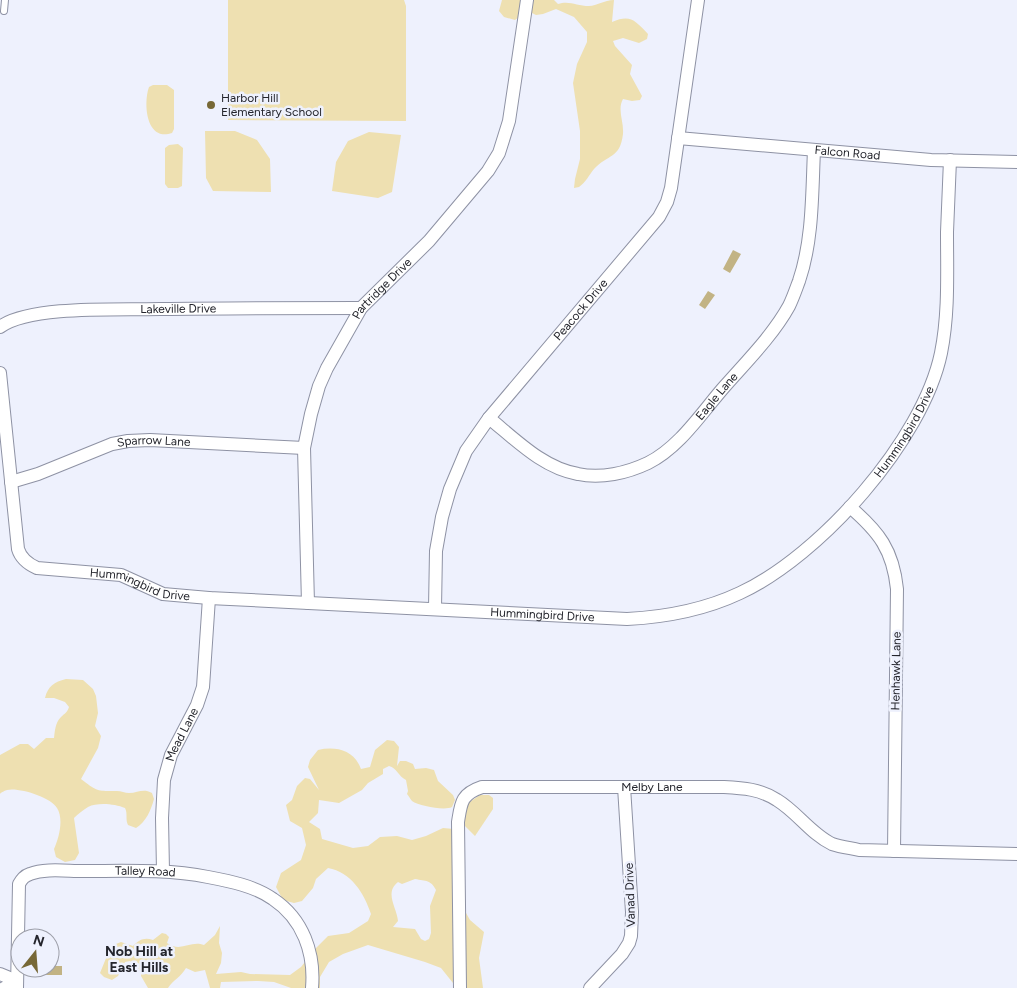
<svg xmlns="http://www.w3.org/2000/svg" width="1017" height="988" viewBox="0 0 1017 988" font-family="Figtree,sans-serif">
  <rect width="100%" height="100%" fill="#eef1fd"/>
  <!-- green -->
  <path fill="#eee0b1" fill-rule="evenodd" d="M228,0H404L406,6V121L228,120Z
    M502,0H554L558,4C569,0 577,6 589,6C597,6 604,0 614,0L612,22C630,14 635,20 648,34L647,39L639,43L623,38L613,41L615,46L632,65L630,74L642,96L640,100L632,101L623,99C617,110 624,121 623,134C620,159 608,154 594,169C589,175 586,182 579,187L574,188L575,179L580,159V131L573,83L577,64L587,42V32L574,17L556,9L543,14L536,15L530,12L523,14L515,20L504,17L499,11Z
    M153,85H167L174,90V129L172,133C146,142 143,103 149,87Z
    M205,131H235L257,140L270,159L271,192L213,191L206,178Z
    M369,132L401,135L392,192L378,198L332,191L336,162L348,141Z
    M178,144L183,148L182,186L178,188H168L165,184V148L169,145Z
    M66,679L83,680L93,689L96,696L98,713L95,726L101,736L98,748L81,779C98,792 97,791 117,791C121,791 125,793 129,793C138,793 143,788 152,793L154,799C151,810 146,822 136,828L128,825C125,819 128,814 125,808C115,804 98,802 88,807C83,810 78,814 74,818L79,853L75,860L65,862L56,857L54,849C59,838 64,819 57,808C51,797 18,787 7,790C6,790 0,793 0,794V755L20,744H28L34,749L46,738H54C55,731 55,723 61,717C65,713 67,713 69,707L65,702L54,698H45C48,686 54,682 66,679Z
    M387,740L394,741L399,747L397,766L400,761H406L413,764L415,769L426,768L434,770L438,781L453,795L455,800L452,807C445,811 419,806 412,801C410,799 409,796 407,794L408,791L406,780C398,776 397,768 389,766L383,769V774L368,783L362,790L339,803L319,800L318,813L309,822L320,829L322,839L353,848L368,846L380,837L397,836L412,840L426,836L443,828L454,829L453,890L470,920L484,932L479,958L483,988H457L441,968L425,962L368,945L343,954L329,962L320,977V988H291L274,982L258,981L221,982L220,988H210L205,970L195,972L186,968C181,977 173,980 168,988H148L141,976V971L130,961L125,962L118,976L112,980L104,977L100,973L111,946L121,942L133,946C139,940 144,937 153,940L162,933L166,934L169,937L167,943C181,953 190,940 204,945L215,935L220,926L219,943L222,953L221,963L216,974L241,972L250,974L290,975L301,967L316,948L328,936L349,933L368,921L371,914C364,893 351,872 328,868L316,879L313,888L302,901L294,903L283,900L276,887L281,873L301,860L306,845L302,828L290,821L286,805L292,800L297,786L305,778L310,779L319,790L308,767L310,760L318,750C336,746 354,750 361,769L370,767L375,750ZM415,879C426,881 431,880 436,890L430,906L431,933L429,939L425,941L421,939L415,929L393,927L398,921C397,908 384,893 398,882L402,884Z
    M480,795H489L493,798V809L475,836L462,823L468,803Z"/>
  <!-- water -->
  <path fill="#c2b384" d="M733,250L741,254L730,273L723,269Z
    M708,291L715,295L705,309L699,305Z
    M50,966H62V975H41V968H50Z"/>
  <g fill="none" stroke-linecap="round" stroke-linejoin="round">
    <!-- service casing -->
    <g stroke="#8e92a4" stroke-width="8">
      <path id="service" d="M4,11L5,0"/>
    </g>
    <!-- minor casing -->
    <g stroke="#8e92a4" stroke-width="14">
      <g id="minor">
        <path id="s1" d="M678,138L931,160L1017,162"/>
        <path id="s2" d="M0,327C30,305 121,310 160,309C227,308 294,308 361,308"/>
        <path id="s3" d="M0,373L18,549C21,559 28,564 37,568L121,575L163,594L209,598L627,619C666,617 704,610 740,593C820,556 923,440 941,353C949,313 947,273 947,232C948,208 949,184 950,160"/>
        <path id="s4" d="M489,418C516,440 543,468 578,474C601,479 627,473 648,463C680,447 702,412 725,386C747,361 773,335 789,306C793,298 796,289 799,281C813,240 812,193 814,150"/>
        <path id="s5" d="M11,482L38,474L112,444L128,441L150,440L304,448"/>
        <path d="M850,507C879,532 893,550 897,589L894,851"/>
        <path id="s6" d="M308,603L304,448L311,414L319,386L327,368L361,308L429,241L488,171L499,153L509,121L527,0"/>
        <path id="s7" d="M435,608L436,551L442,517L450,489L466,451L489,418L659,217L667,202L671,188L698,0"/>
        <path id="s8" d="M163,871L162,818L164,780L171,755L197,705L203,687L209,598"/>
        <path d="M0,974L17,981L4,988"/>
        <path id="s9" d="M17,988L19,884C22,879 24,876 30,874C45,868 66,871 83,871C125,871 167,869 208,877C229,881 255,886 273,899C303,919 315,953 312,988"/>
        <path id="s10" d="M460,988L458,822C461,803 461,794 482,787H724C743,788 760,789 777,800C797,812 811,834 832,844C841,847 850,848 859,850L1017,854"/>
        <path d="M590,988L622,954L629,943L631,936L632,912L624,787"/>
      </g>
    </g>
    <!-- service -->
    <use href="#service" stroke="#fff" stroke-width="6"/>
    <!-- minor -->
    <use href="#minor" stroke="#fff" stroke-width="12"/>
  </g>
  <!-- markers -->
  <circle fill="#776836" stroke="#eef1fd" stroke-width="2" cx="211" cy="105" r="5"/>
  <g text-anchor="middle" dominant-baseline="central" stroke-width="5" stroke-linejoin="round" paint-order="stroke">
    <!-- poi labels -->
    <g font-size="12" fill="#24252c" stroke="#eef1fd" text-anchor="start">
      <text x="221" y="98">Harbor Hill<tspan x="221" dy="14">Elementary School</tspan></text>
    </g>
    <!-- street labels -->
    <g font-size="12" fill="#24252c" stroke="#eef1fd">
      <text stroke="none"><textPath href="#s1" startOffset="170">Falcon Road</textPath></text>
      <text stroke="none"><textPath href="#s6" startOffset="336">Partridge Drive</textPath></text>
      <text stroke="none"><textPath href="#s2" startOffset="181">Lakeville Drive</textPath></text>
      <text stroke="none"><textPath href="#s7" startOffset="344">Peacock Drive</textPath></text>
      <text stroke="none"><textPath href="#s4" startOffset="275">Eagle Lane</textPath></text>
      <text stroke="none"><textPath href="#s3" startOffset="1150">Hummingbird Drive</textPath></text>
      <text stroke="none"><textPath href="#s5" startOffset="150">Sparrow Lane</textPath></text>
      <text stroke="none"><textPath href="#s3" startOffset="310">Hummingbird Drive</textPath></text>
      <text stroke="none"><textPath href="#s3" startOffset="715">Hummingbird Drive</textPath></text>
      <text transform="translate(896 671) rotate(-89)">Henhawk Lane</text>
      <text stroke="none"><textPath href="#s8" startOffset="140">Mead Lane</textPath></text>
      <text stroke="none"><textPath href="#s10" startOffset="382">Melby Lane</textPath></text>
      <text stroke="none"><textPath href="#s9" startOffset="235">Talley Road</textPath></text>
      <text transform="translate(630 895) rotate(-92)">Vanad Drive</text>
    </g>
    <!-- neighbourhood labels -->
    <g font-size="14" font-weight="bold" fill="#24252c" stroke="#eef1fd">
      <text x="139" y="951">Nob Hill at<tspan x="139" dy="16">East Hills</tspan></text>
    </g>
  </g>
  <!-- north arrow -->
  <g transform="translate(35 953) rotate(17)"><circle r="24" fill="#eef1fd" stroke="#9d9fa9"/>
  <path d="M0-4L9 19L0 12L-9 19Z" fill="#776836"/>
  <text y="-8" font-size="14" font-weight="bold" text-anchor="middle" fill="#24252c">N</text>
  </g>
</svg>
